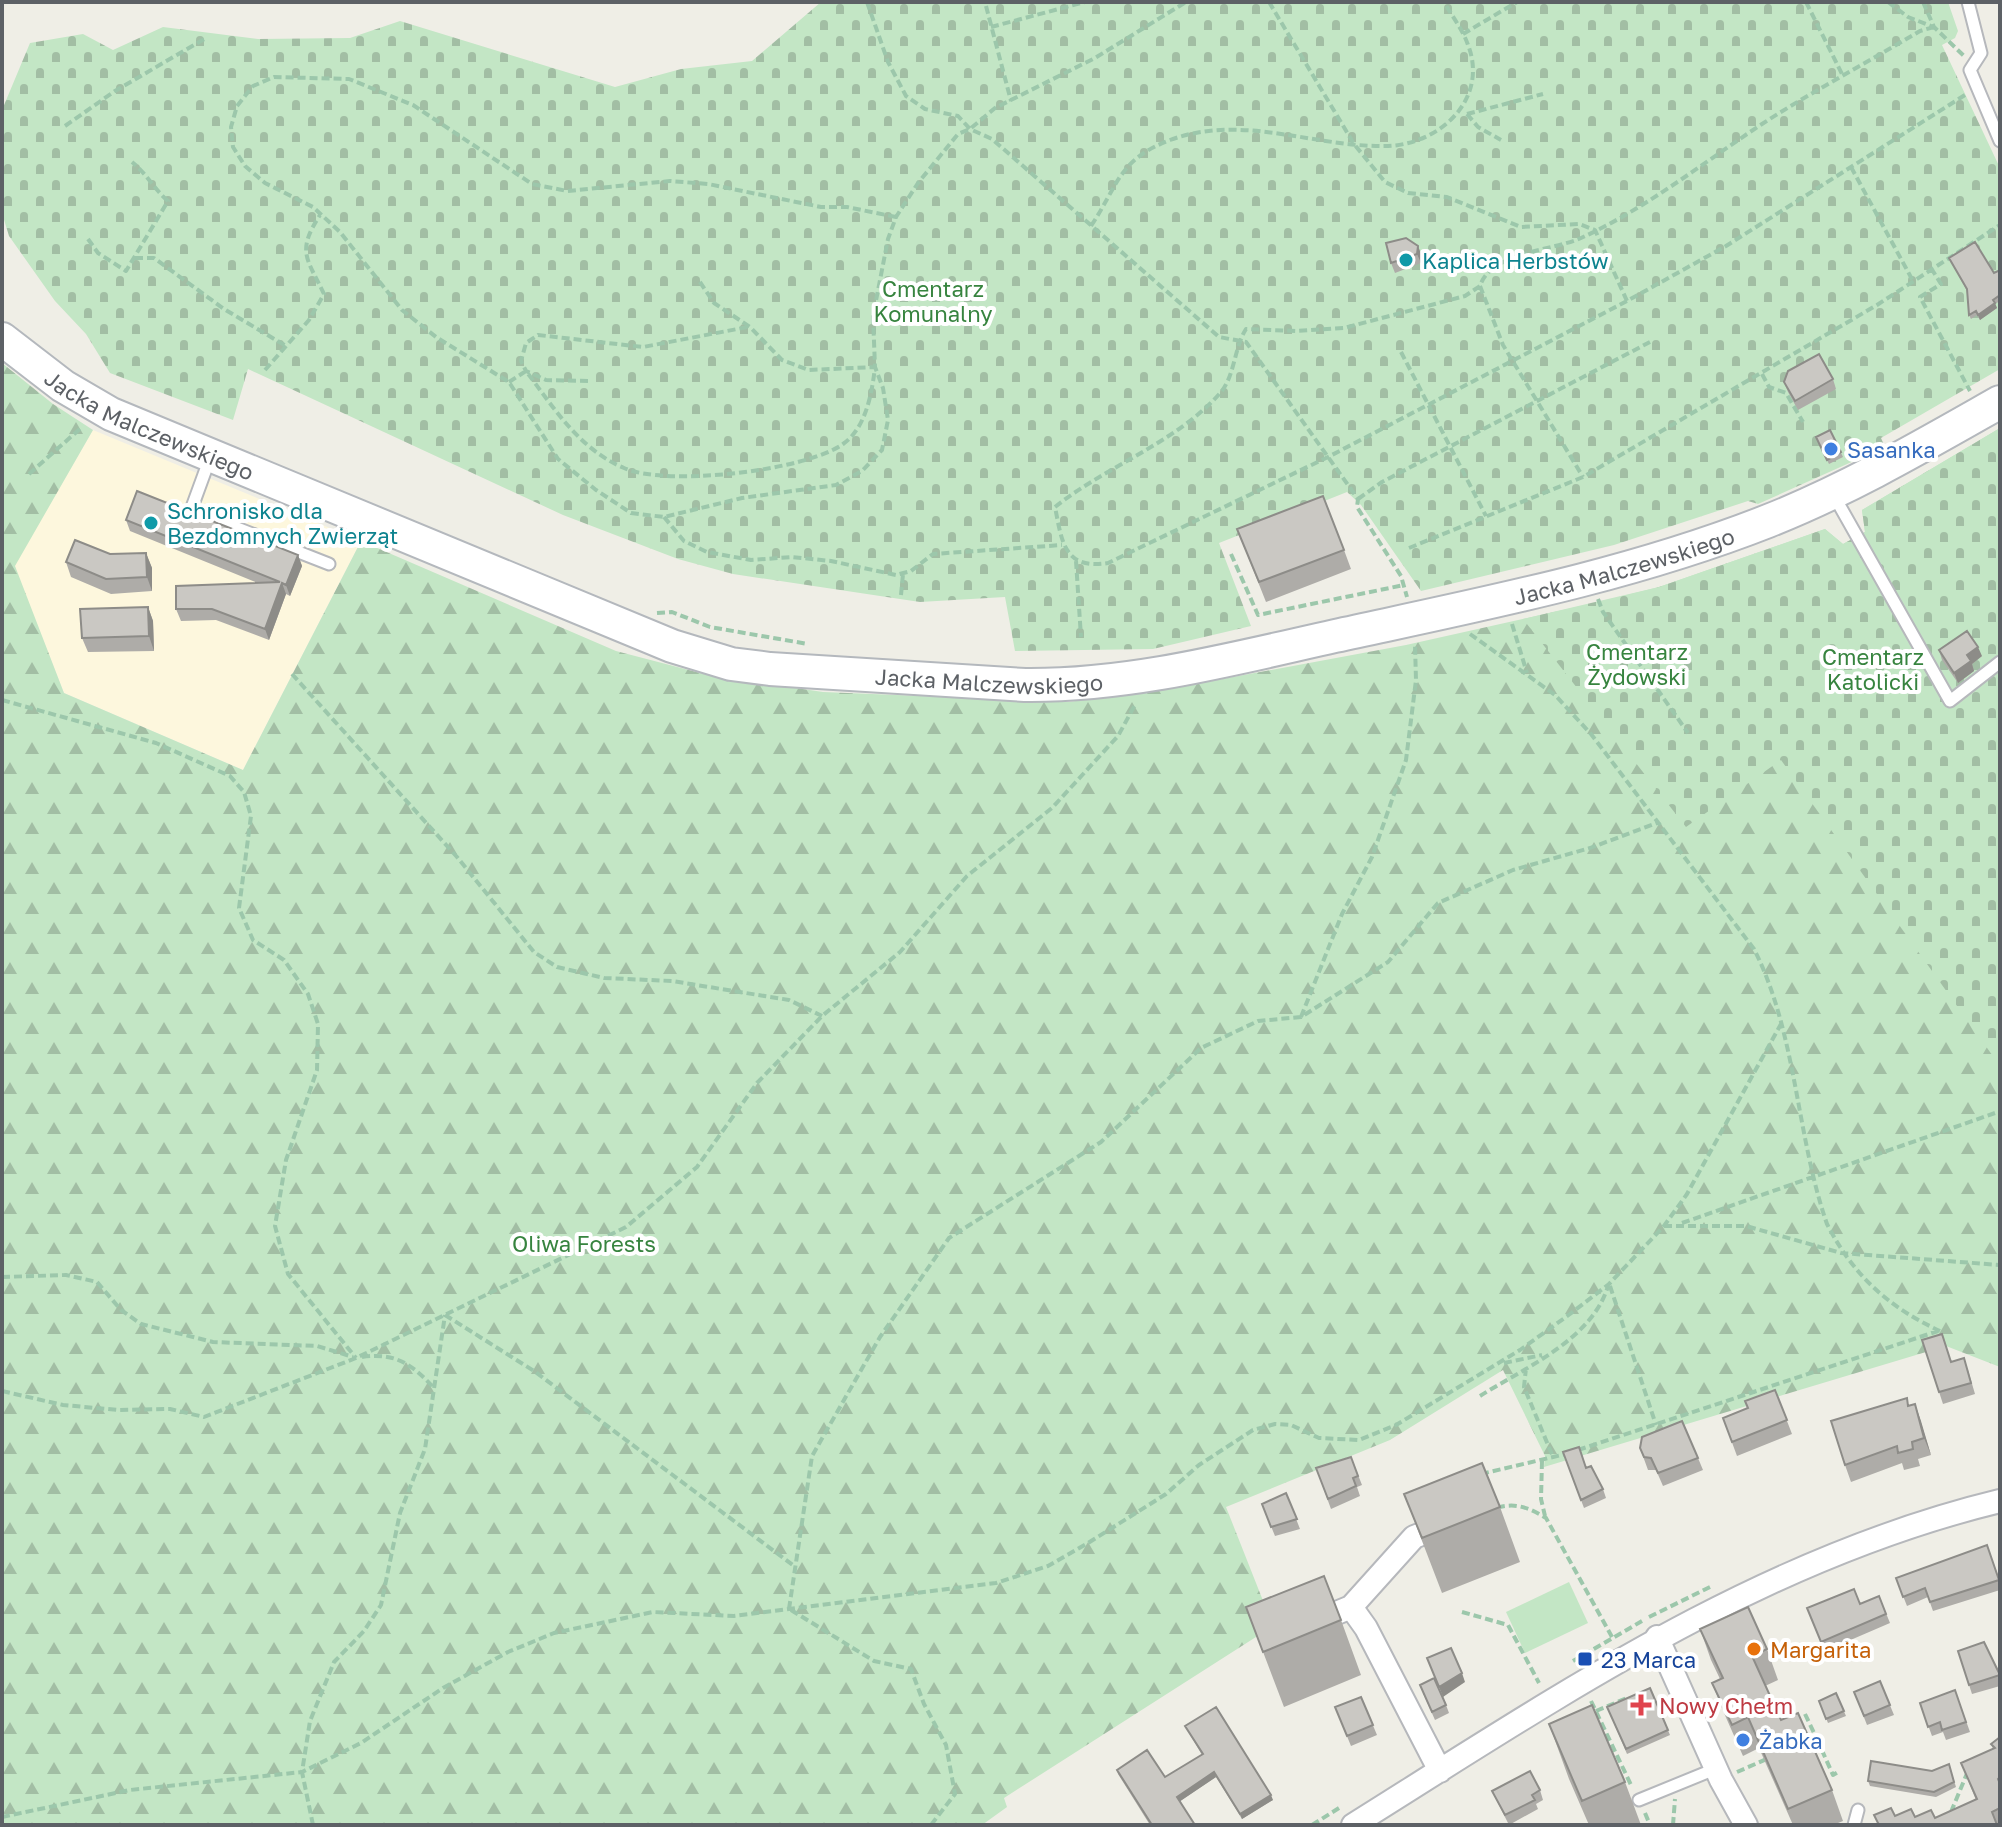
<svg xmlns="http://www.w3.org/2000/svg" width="2002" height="1827" viewBox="0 0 2002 1827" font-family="'Golos Text',sans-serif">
  <defs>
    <pattern id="forest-firs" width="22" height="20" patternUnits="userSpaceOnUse" patternTransform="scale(2)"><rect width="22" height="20" fill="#c3e6c5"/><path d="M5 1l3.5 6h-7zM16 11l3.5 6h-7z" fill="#a2bea4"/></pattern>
    <pattern id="cemetery-stones" width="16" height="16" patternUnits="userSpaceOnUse" patternTransform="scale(2)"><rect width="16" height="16" fill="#c3e6c5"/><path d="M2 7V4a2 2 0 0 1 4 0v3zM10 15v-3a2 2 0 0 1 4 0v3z" fill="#a2bea4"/></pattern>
  </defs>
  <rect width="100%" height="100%" fill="#efeee6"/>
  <!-- commercial -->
  <path fill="#fdf7dd" d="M93,430L361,541L243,770L64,693L14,566Z"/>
  <!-- forest -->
  <path fill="url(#forest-firs)" d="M2,363L53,404L93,430L15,566L64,693L243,770L361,541L616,651L708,675L823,692L1068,702L1163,690L1406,645L1599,602L1659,587L1825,529L1843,544L1865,532L1862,510L2000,428V1367L1946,1346L1544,1467L1545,1456L1503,1370L1390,1440L1226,1507L1273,1626L1004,1798L1007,1807L982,1825H2Z"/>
  <!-- cemetery -->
  <path fill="url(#cemetery-stones)" d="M821,2H1948L1958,31L1955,38L1942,45L2000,168V369L1881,438L1885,447L1758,504L1748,501L1614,545L1421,591L1361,505L1347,492L1219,543L1251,626L1153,649L1015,651L1005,597L920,602L733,574L678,559L563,515L248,369L233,420L110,373L86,334L55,301L9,236L2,213V110L30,43L83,34L113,50L163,27L258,39L350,38L400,21L615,87L681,69L752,61Z
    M2000,428V1066L1781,760L1686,827L1523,619L1659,587L1825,529L1843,544L1865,532L1862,510Z"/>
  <!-- garden -->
  <path fill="#c3e6c5" d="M1569,1582L1588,1623L1525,1653L1506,1612Z"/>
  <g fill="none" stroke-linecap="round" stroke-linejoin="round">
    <!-- service casing -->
    <g stroke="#b6b8bc" stroke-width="15">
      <path id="service" d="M1968,2L1981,53L1970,70L2000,141
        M210,458L191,510L329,564
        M1833,494L1950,701L2000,662
        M1639,1800L1715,1769
        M1854,1825L1858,1810"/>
    </g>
    <!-- minor casing -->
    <g stroke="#b6b8bc" stroke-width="26">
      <path id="minor" d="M1351,1607L1414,1537L1447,1524
        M1310,1624L1351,1607L1366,1628L1440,1771
        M1657,1637L1721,1780L1746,1825
        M1353,1825C1559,1696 1760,1559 2000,1501"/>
    </g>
    <!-- secondary casing -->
    <g stroke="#b4b8bd" stroke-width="36">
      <g id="secondary">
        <path id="s1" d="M2,339L63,386L111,414L672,646L731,664L770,669L1025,685C1130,686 1232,659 1335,636C1482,604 1628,576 1768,521C1849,489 1924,445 2000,402"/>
      </g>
    </g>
    <!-- path -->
    <path stroke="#9cc7ab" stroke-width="4" stroke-dasharray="8 4" stroke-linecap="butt" d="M867,2L888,62L906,96L925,109L958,116L970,129L992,139L1219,337L1246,342L1358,499L1357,507L1401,576L1407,597
      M1269,2L1354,144L1385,182L1408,193L1447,197L1521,227L1579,224L1595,230L1627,301
      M1806,2L1843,76
      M1888,2L1908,17L1931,26
      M1923,2L1934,27L1964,56
      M986,6L1011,101
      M991,27L1085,2
      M1934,27L1920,31C1868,62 1813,91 1762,124C1703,163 1645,209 1581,238C1552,251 1491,252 1480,286L1465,296L1344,328L1297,331L1246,329C1234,348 1235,375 1221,392C1178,442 1106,466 1055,507C1062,542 1064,570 1108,563L1328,457L1627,301L1726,246L1965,95
      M1463,34L1517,2
      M1467,114L1543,94
      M1467,114L1478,127L1501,140
      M65,126L115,91L206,38
      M1851,167L1913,281
      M896,217L847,207H821L708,184L670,181L567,191L532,184L413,105L349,79L274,77L253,86L237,106L231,127L233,147L245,166L265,183L313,207L340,232L402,310L436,337L509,382L558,459L596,490L631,513L664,517L742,498L836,485L862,471L882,450L888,420L883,388L875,367L873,316L888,239L896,217L918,183L958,134L970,129L995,108L1095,58L1186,2
      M1091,226C1119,184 1118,160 1170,140C1243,113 1315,148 1388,146C1440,144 1489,99 1468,45C1463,30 1452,16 1444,2
      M88,239L98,253L126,271L168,201C154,189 147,174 132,162
      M135,258H154L224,309L286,346
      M1931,268L1941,284L1920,297L1970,391
      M1480,286L1503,345L1583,477
      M1401,352L1486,516
      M265,370L309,320L324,294C307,258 296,252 320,215
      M1762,374L1769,387L1786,393L1803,422
      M588,381L546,380L526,371L521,361L526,343L538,335L643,347L748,327
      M509,382L526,371C554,408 579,449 624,468C666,487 805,471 843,444C866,428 872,393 875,367L809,370L782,360L750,327L714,303L698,279
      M29,474L82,427
      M1358,499L1382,482L1650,342
      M664,517L684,541L707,552L751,560L792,557L831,561L896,575L911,571L933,554L1062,545
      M1409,548L1583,477L1877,305L2000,225
      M1231,554L1258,615L1404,585
      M1076,561L1081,637
      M901,595L903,574
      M1598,599L1603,612L1688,733
      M657,613L672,612L710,627L808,644
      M1512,624L1527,673
      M1470,634L1555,695L1591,734L1754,949C1797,1034 1796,1135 1827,1224C1853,1275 1888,1307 1940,1331
      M292,674L457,857L534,952L557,967L604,978L672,981L789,1000L822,1016
      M2,700L156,743L230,776L244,792L251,816L239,908L253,940L284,960L308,994L318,1024L317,1070L286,1160L275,1226L288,1274L356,1358
      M1301,1017L1342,914L1372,857L1406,760L1416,680L1415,645
      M1682,1223L1995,1113
      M1664,1226H1746L1841,1253L2000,1265
      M2,1277L66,1275L97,1282L121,1310L141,1324L213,1342L317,1346L353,1357
      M1610,1286L1656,1425
      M445,1315L534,1371L794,1566
      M362,1357C394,1352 412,1364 433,1387
      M1504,1363L1542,1355
      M1526,1368L1524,1387L1553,1457
      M2,1391L63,1405L118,1410L170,1409L204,1417L356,1358L626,1227L697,1167L757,1083L822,1016L900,952L967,876L1052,808L1118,736L1136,703
      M1480,1396C1524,1368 1592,1340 1608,1286
      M1578,1450L1938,1331
      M1542,1461L1541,1499L1545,1516
      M1481,1474L1566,1454
      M1497,1508C1515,1502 1530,1508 1546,1518L1612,1637
      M789,1609L812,1456L880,1337L949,1238L1101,1142L1201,1048L1258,1021L1301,1017L1388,962L1438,903L1513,870L1590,848L1657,823
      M791,1610L874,1661L911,1669L924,1704L946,1745L955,1794L931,1825
      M1462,1612L1508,1625L1539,1683
      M1649,1617L1710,1587
      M1573,1661L1642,1621
      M1591,1701L1632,1787
      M1596,1711L1627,1698
      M1805,1714L1816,1737
      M1807,1741L1816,1737L1833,1775L1838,1772
      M1737,1772L1769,1758
      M1951,1812L1968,1771
      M1645,1813L1650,1825
      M2,1817L130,1790L302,1772L361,1743L443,1688L508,1652L554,1633L653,1612L734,1616L996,1583L1048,1566L1088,1543L1166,1494L1199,1465L1253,1430L1275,1424L1291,1425L1319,1438L1359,1440L1396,1425L1520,1350L1570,1314L1609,1284L1664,1226L1687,1194L1781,1024
      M313,1825L302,1772L310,1721L334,1662L364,1631L381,1605L400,1513L425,1449L445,1315
      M1312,1825L1339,1808
      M1673,1825L1675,1799"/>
    <!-- service -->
    <use href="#service" stroke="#fff" stroke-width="11"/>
    <!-- minor -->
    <use href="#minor" stroke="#fff" stroke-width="22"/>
    <!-- secondary -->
    <use href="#secondary" stroke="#fff" stroke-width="32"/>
  </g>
  <!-- wall -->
  <path fill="#aeaca8" d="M1406,238L1422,256L1421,263L1395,273L1391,263Z
    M1949,258L1994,273L2000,270V301L1995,304L1997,308L1980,320L1977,315L1971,319L1969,315L1967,291Z
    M1833,379L1836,389L1798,410L1788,392L1784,382Z
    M1830,430L1843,457L1829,464L1816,437Z
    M126,520L298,555L302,566L290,596L286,594L269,640L216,620L181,621L176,609L258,583L130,531Z
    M1237,529L1344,550L1351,569L1266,602Z
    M146,553L152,568V591L111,594L71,577L66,562L110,554Z
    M148,607L153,621L154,651L88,652L82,638Z
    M1939,650L1982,656L1972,664L1974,671L1958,683L1942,660Z
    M1922,1340L1952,1362L1968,1370L1975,1394L1943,1404Z
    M1775,1390L1792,1434L1737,1456L1723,1418L1748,1408Z
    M1915,1404L1931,1455L1918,1459L1920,1466L1904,1470L1902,1463L1851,1482L1845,1465L1909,1405Z
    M1640,1448L1698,1458L1703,1470L1663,1486L1656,1470H1648Z
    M1563,1452L1586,1468L1603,1489L1606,1498L1584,1508Z
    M1351,1457L1362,1485L1357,1487L1360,1496L1331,1509L1316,1468Z
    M1286,1493L1300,1529L1275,1536L1262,1504Z
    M1404,1494L1500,1507L1520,1562L1442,1593Z
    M1987,1545L2000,1581V1590L1933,1611L1928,1597L1907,1606L1896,1578Z
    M1879,1596L1890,1623L1825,1651L1810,1617L1860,1604Z
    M1246,1607L1341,1620L1361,1675L1284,1707Z
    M1700,1629L1767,1649L1778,1680L1765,1686L1781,1720L1832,1790L1843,1821L1833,1825H1793L1759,1748L1743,1756L1724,1713L1712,1683L1720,1679L1711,1660Z
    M1958,1651L2000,1675V1686L1972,1694Z
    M1880,1681L1894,1715L1867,1725L1854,1692Z
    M1650,1688L1670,1735L1627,1754L1607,1707Z
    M1955,1690L1970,1732L1946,1740L1943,1732L1932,1736L1920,1703Z
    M1423,1693L1446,1705L1449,1713L1435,1720Z
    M1836,1693L1846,1716L1828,1723L1819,1701Z
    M1361,1697L1377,1735L1351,1746L1335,1707Z
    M1549,1724L1625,1782L1641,1825H1589L1569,1779Z
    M1185,1726L1273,1800L1242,1819L1216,1777L1180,1801L1195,1825H1150L1118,1774L1117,1770L1165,1777L1202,1755Z
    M2000,1737V1825H1878L1895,1816L1935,1818L1976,1800L1961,1763L1993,1749L1991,1744Z
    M1949,1764L1956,1787L1936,1797L1870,1786L1868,1781L1932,1771Z
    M1540,1790L1543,1800L1536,1804L1538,1809L1509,1825L1492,1791Z"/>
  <!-- shaded-wall -->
  <path fill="#8d8c88" d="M1418,246L1422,256L1421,263L1417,254Z
    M1995,303L1997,308L1980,320L1978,315Z
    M146,553L152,568V591L147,577Z
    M298,555L302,566L290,596L286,585Z
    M282,583L286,594L269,640L265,629Z
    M148,607L153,621L154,651L149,636Z
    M1978,647L1982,656L1972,664L1974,671L1958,683L1954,673L1967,655Z
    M1915,1404L1921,1421L1931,1455L1924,1438Z
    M1462,1673L1465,1682L1443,1697L1439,1687Z
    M1214,1772L1216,1777L1179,1802L1177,1797Z
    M1271,1795L1273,1800L1242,1819L1240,1814Z"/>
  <!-- building -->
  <path fill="#cac8c3" stroke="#8d8c88" stroke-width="2" d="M1406,238L1418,246L1417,254L1391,263L1386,243Z
    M1975,242L1994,273L2000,270V295L1993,300L1995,303L1978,315L1976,311L1969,315L1967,289L1949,258Z
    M1819,354L1833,379L1795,401L1784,382L1788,371Z
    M1830,430L1841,452L1827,460L1816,437Z
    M137,491L298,555L286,585L282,583L265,629L212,609H176V586L280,582L126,520Z
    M1323,496L1344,550L1259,582L1237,529Z
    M75,540L110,554L146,553L147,577L106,579L66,562Z
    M148,607L149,636L82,638L80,609Z
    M1967,631L1978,647L1967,655L1971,661L1954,673L1939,650Z
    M1942,1334L1951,1362L1964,1358L1971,1383L1939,1392L1922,1340Z
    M1775,1390L1787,1420L1732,1442L1723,1418L1748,1408L1745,1401Z
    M1907,1398L1908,1406L1915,1404L1924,1438L1912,1442L1913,1449L1898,1453L1897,1446L1845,1465L1831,1421Z
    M1682,1421L1698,1458L1658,1473L1651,1458L1644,1457L1640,1448L1642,1437Z
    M1579,1447L1586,1468L1591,1466L1603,1489L1581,1500L1563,1452Z
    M1351,1457L1358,1476L1353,1478L1356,1486L1328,1499L1316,1468Z
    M1482,1463L1500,1507L1422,1538L1404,1494Z
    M1286,1493L1297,1519L1271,1527L1262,1504Z
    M1987,1545L1999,1580L1930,1602L1925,1588L1903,1597L1896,1578Z
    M1324,1576L1341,1620L1263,1652L1246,1607Z
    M1854,1589L1860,1604L1879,1596L1886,1614L1821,1642L1807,1608Z
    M1748,1607L1767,1649L1752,1656L1781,1720L1798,1713L1832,1790L1788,1809L1748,1717L1732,1725L1712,1683L1723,1678L1700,1629Z
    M1984,1642L2000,1675L1969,1685L1958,1651Z
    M1451,1648L1462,1673L1439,1687L1427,1658Z
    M1434,1678L1446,1705L1432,1712L1420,1685Z
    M1880,1681L1890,1705L1864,1716L1854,1692Z
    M1650,1688L1668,1730L1626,1749L1607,1707Z
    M1955,1690L1966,1722L1942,1730L1940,1722L1928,1727L1920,1703Z
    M1836,1693L1844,1711L1826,1719L1819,1701Z
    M1361,1697L1373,1725L1347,1736L1335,1707Z
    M1592,1705L1625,1782L1582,1801L1549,1724Z
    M1216,1707L1271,1795L1240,1814L1214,1772L1177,1797L1195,1825H1152L1117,1770L1147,1750L1165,1777L1203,1754L1185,1726Z
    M2000,1737V1777L1998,1779L2000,1784V1808L1992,1812L1997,1825H1879L1874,1815L1891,1808L1895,1816L1911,1809L1915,1817L1931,1810L1935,1818L1977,1799L1961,1763L1995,1748L1991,1744Z
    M1871,1761L1932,1771L1949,1764L1954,1782L1934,1792L1868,1781Z
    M1530,1771L1540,1790L1532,1795L1535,1800L1505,1815L1492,1791Z"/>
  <!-- markers -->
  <g fill="#0f9aa8" stroke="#fff" stroke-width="3">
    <circle cx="1406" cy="260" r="8"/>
    <circle cx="151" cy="523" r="8"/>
  </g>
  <g fill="#3f7fe0" stroke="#fff" stroke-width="3">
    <circle cx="1831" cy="449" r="8"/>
    <circle cx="1743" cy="1740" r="8"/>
  </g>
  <circle fill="#e8710a" stroke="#fff" stroke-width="3" cx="1754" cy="1649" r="8"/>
  <rect fill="#1a4fb4" stroke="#fff" stroke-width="3" x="1577" y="1651" width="16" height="16" rx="4"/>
  <path fill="#e0444e" stroke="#fff" stroke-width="3" d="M1637 1693h8v8h8v8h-8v8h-8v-8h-8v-8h8z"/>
  <g text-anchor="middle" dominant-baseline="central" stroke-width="8" stroke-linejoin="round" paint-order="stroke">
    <!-- culture labels -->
    <g font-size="22" fill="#0d838f" stroke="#fff" text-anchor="start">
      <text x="1422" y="260">Kaplica Herbstów</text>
      <text x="167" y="510">Schronisko dla<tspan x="167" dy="25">Bezdomnych Zwierząt</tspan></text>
    </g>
    <!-- park labels -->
    <g font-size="22" fill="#37843f" stroke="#fff">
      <text x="933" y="288">Cmentarz<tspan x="933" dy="25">Komunalny</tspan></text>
      <text x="1637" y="651">Cmentarz<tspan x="1637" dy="25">Żydowski</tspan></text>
      <text x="1873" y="656">Cmentarz<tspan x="1873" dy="25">Katolicki</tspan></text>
      <text x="584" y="1243">Oliwa Forests</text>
    </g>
    <!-- street labels -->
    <g font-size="22" fill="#5d6166" stroke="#fff">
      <text stroke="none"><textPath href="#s1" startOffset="172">Jacka Malczewskiego</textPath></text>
      <text stroke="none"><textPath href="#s1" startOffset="1708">Jacka Malczewskiego</textPath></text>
      <text stroke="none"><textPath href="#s1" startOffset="1060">Jacka Malczewskiego</textPath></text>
    </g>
    <!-- shop labels -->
    <g font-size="22" fill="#366cbe" stroke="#fff" text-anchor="start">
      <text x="1847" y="449">Sasanka</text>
      <text x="1759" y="1740">Żabka</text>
    </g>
    <!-- food labels -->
    <g font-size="22" fill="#c56008" stroke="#fff" text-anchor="start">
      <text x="1770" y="1649">Margarita</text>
    </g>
    <!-- transit labels -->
    <g font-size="22" fill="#164399" stroke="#fff" text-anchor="start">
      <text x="1601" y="1659">23 Marca</text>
    </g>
    <!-- health labels -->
    <g font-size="22" fill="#be3a42" stroke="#fff" text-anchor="start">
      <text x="1659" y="1705">Nowy Chełm</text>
    </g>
  </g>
  <!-- border -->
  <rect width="2002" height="1827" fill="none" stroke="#5d6166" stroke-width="8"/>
</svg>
